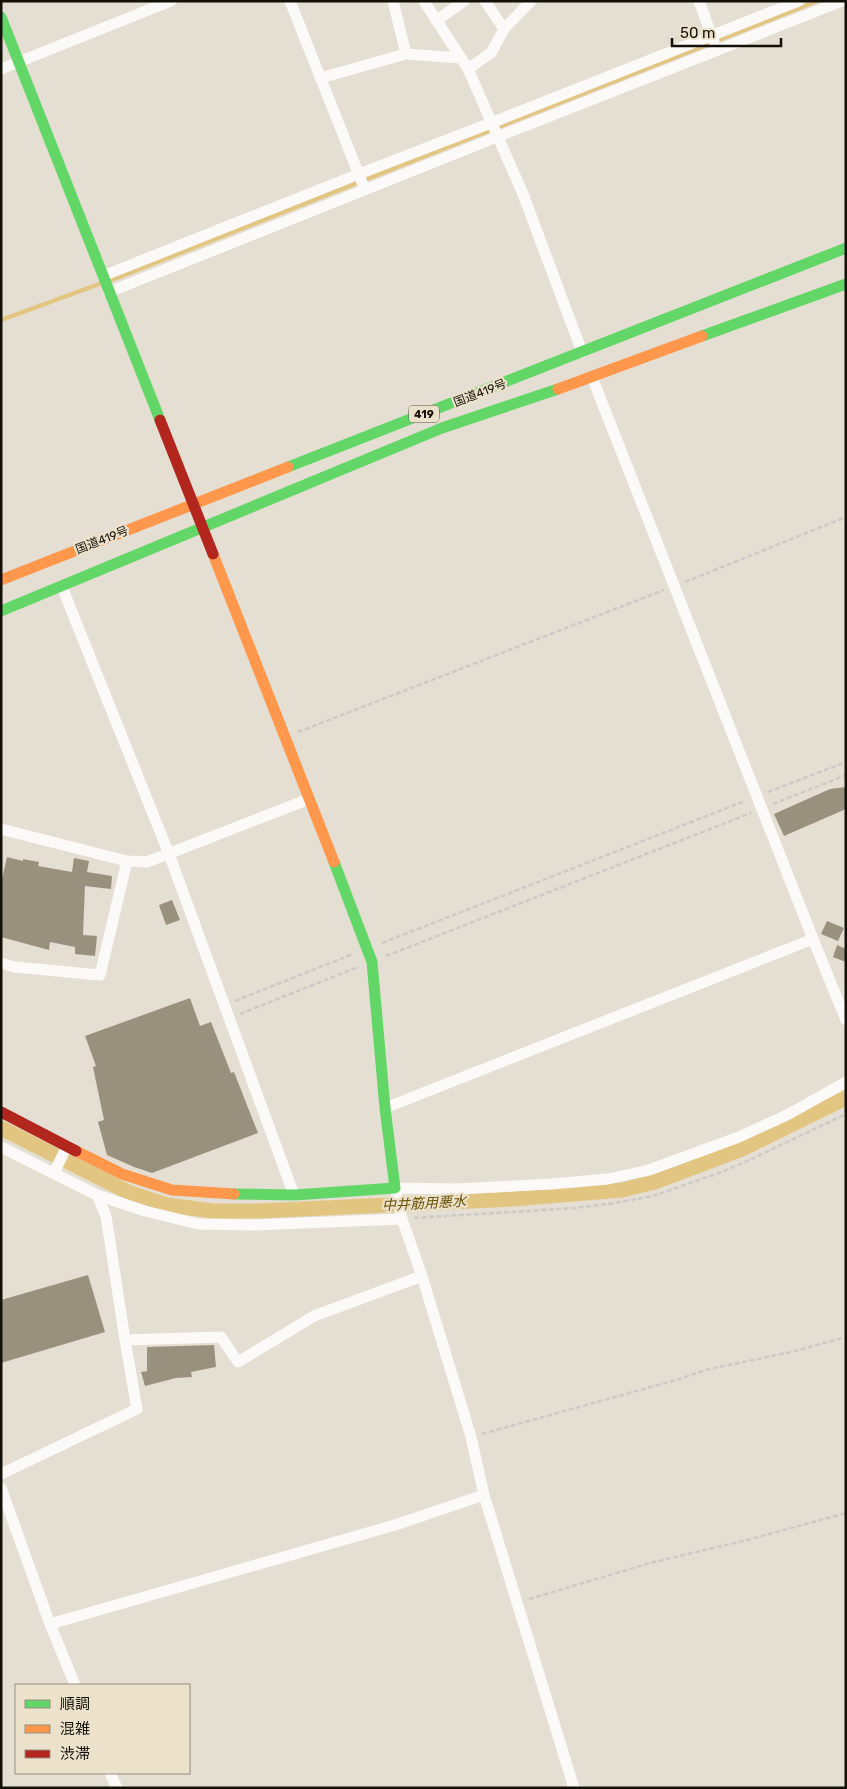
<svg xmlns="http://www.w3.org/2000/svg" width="847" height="1789" font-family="Rubik,'Noto Sans JP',sans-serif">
<rect width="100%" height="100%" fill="#e5dfd3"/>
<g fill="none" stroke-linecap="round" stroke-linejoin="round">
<!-- stream -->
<path stroke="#e2c581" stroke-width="4.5" d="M109,281L817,1
M1,320L102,283"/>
<!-- canal -->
<path stroke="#e2c581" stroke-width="15" d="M1,1128L128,1192L167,1205L213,1211H260L513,1199L622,1190L655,1182L742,1149L846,1098"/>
</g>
<!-- building -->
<path fill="#99917d" d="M846,787V809L784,836L774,814L830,789Z
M7,857L23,861V859L39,862L38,866L72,872L74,858L89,861L87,872L112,876L111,889L85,886L83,935L97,936L95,956L75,954V947L50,942L49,950L1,937V883Z
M172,900L180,920L166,925L159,905Z
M827,921L844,928L838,941L821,934Z
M837,945L846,949V962L833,957Z
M190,998L200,1026L211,1022L231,1073L234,1072L258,1133L152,1173L134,1167L107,1155L98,1122L104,1120L93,1067L96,1066L85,1036Z
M88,1275L105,1332L1,1363V1300Z
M214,1345L216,1367L191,1372L192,1377L176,1378L145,1386L141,1372L147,1371V1347Z"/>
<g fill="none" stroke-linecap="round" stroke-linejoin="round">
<!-- path -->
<path stroke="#cccbc8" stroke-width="2.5" stroke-dasharray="5 2.5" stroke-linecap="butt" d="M685,582L846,517
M298,732L664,590
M768,792L846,762
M773,804L846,775
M382,943L745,801
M386,956L751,813
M235,1001L353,954
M240,1014L358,967
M414,1218L574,1208L608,1204L653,1196L716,1174L743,1163L846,1114
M482,1434L680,1379L705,1370L791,1352L846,1337
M529,1599L650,1563L751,1539L846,1513"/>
<!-- street -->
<path stroke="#fbfaf8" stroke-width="11" d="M290,1L365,190
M424,1L461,58
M485,1L504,29L531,1
M699,1L714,42
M436,21L464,1
M406,54L461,58L468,69L523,194L582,352
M1,69L171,1
M468,69L491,53L504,29
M320,78L406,54L393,1
M103,276L359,174L491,123L799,1
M109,292L497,137L842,1
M592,377L813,939
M62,587L169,854L294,1195
M1,829L127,861L147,862L309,799
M1,963L15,967L100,975L127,861
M385,1108L813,939L846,1020
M1,1147L97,1195L106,1216L125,1340L137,1409L1,1474
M54,1173L67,1146
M97,1195L145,1211L198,1224L253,1225L402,1219
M125,1340L221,1337L238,1362L314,1316L422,1276
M1,1488L50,1624L75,1685
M50,1624L395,1525L484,1495
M110,1773L117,1788
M574,1788L484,1495L471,1437L422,1276L402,1219L395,1188L458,1189L552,1184L608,1179L649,1170L739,1137L789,1114L846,1082"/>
<!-- fast -->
<path stroke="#63d668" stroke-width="11" d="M1,17L160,420
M702,336L846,284
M288,467L846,248
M1,611L442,428L558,389
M234,1194L294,1195L395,1188L385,1108L372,962L334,862"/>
<!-- slow -->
<path stroke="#ff974d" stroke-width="11" d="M558,389L702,336
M213,554L334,862
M1,580L288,467
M76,1151L122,1174L172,1190L234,1194"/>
<!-- jam -->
<path stroke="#b3261e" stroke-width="11" d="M160,420L213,554
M1,1112L76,1151"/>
</g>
<g text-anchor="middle" stroke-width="4.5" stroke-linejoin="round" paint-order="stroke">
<!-- shield labels -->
<rect fill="#ece2cc" stroke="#544f43" stroke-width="1" x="409" y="405.5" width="30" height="17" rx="4"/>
<g font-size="11" font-weight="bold" fill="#131008">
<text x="424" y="418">419</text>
</g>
<!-- street labels -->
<g font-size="12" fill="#131008" stroke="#ece2cc">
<text transform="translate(480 393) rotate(-21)" y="4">国道419号</text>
<text transform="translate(102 540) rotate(-21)" y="4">国道419号</text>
</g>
<!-- water labels -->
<g font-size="14" font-style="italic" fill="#6a5004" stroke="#ece2cc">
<text transform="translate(424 1203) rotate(-3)" y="5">中井筋用悪水</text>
</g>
</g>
<!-- border -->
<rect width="847" height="1789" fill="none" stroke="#131008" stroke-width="5"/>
<!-- legend -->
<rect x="15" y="1684" width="175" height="90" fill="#ece2cc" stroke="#958e7e"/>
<rect x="25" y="1700" width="25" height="8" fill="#63d668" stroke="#958e7e"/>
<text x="60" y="1709" font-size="15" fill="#131008">順調</text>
<rect x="25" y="1725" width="25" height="8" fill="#ff974d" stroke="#958e7e"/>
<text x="60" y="1734" font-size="15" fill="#131008">混雑</text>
<rect x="25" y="1750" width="25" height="8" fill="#b3261e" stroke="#958e7e"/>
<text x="60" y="1759" font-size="15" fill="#131008">渋滞</text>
<!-- scale -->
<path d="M672 38v8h109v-8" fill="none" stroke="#131008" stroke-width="2.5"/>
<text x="680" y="38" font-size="15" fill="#131008" stroke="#ece2cc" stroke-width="4" paint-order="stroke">50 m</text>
</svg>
